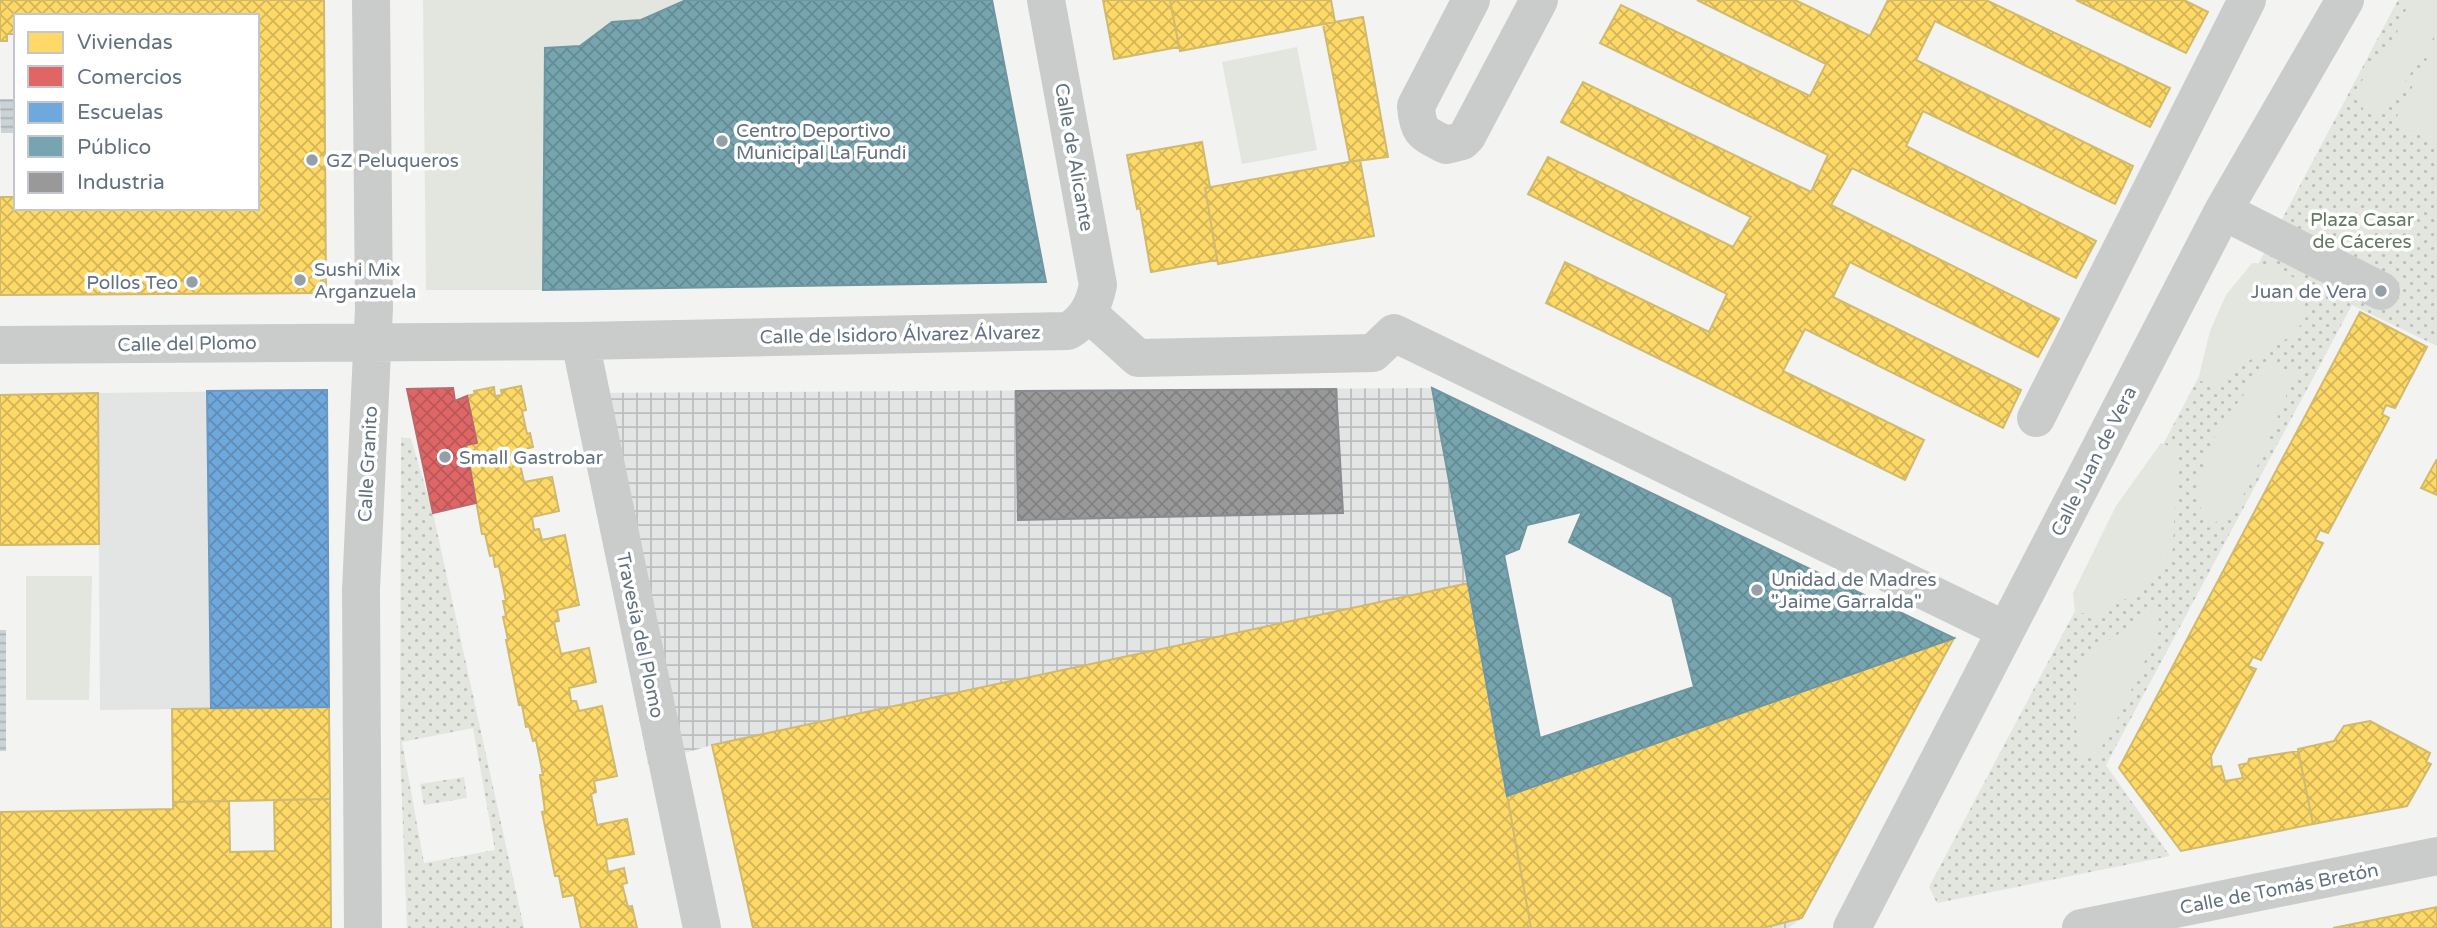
<svg xmlns="http://www.w3.org/2000/svg" width="2437" height="928" font-family="'Varela Round',sans-serif">
<defs>
<pattern id="industrial-grid" width="8" height="8" patternUnits="userSpaceOnUse" patternTransform="scale(1.75)"><rect width="8" height="8" fill="#e3e4e4"/><path d="M0 4h8M4 0v8" fill="none" stroke="#bcbdbe"/></pattern>
<pattern id="park-dots" width="8" height="8" patternUnits="userSpaceOnUse" patternTransform="scale(1.75)"><rect width="8" height="8" fill="#e2e6df"/><path d="M2 2h.1M6 6h.1" fill="none" stroke="#bbbfba" stroke-width="1.8" stroke-linecap="round"/></pattern>
<pattern id="water-rules" width="6" height="5" patternUnits="userSpaceOnUse" patternTransform="scale(1.75)"><rect width="6" height="5" fill="#cbd3d6"/><path d="M0 2.5h6" fill="none" stroke="#a8b0b3"/></pattern>
<pattern id="homes-cross-hatch" width="8" height="8" patternUnits="userSpaceOnUse" patternTransform="scale(1.75)"><rect width="8" height="8" fill="#ffd966"/><path d="M0 0l8 8M0 8l8-8" fill="none" stroke="#d2b459"/></pattern>
<pattern id="shops-cross-hatch" width="8" height="8" patternUnits="userSpaceOnUse" patternTransform="scale(1.75)"><rect width="8" height="8" fill="#e06666"/><path d="M0 0l8 8M0 8l8-8" fill="none" stroke="#b95859"/></pattern>
<pattern id="schools-cross-hatch" width="8" height="8" patternUnits="userSpaceOnUse" patternTransform="scale(1.75)"><rect width="8" height="8" fill="#6fa8dc"/><path d="M0 0l8 8M0 8l8-8" fill="none" stroke="#5f8db8"/></pattern>
<pattern id="public-cross-hatch" width="8" height="8" patternUnits="userSpaceOnUse" patternTransform="scale(1.75)"><rect width="8" height="8" fill="#76a5af"/><path d="M0 0l8 8M0 8l8-8" fill="none" stroke="#648b94"/></pattern>
<pattern id="industry-cross-hatch" width="8" height="8" patternUnits="userSpaceOnUse" patternTransform="scale(1.75)"><rect width="8" height="8" fill="#999"/><path d="M0 0l8 8M0 8l8-8" fill="none" stroke="#808182"/></pattern>
</defs>
<rect width="100%" height="100%" fill="#f3f3f1"/>
<!-- built -->
<path fill="#e3e4e4" d="M327,390L329,707L100,710L98,393Z"/>
<!-- industrial -->
<path fill="url(#industrial-grid)" d="M1432,388L1508,796L1954,638L1802,918L1788,928H753L712,745L648,764L575,393Z"/>
<!-- park -->
<path fill="url(#park-dots)" fill-rule="evenodd" d="M2398,0H2437V346L2352,305L2106,765L2170,856L1937,903L1929,887Z
M401,437L411,439L433,513L524,928H407L400,753ZM473,728L495,850L424,863L402,742Z
M464,777L467,798L424,805L420,784Z"/>
<!-- garden -->
<path fill="#e2e6df" d="M423,0H992L1046,282L543,290H426Z
M2410,0H2437V32L2387,110L2364,112L2357,87L2394,40Z
M2437,40V144L2394,122Z
M1297,47L1317,150L1242,164L1222,62Z
M2252,263L2265,264L2301,281L2307,316L2293,335L2250,360L2213,386L2198,380L2210,331L2226,295Z
M2267,364L2295,373L2263,454L2238,506L2208,528L2195,493L2217,430Z
M2161,443L2177,449L2173,549L2150,585L2099,614L2075,613L2073,593L2116,506Z
M26,576H92L89,700H26Z
M2157,608L2160,629L2121,712L2096,757L2079,759L2075,711L2078,661Z"/>
<!-- water -->
<path fill="url(#water-rules)" d="M0,99H16V133H1Z
M0,630H6V751H0Z"/>
<!-- homes -->
<path fill="url(#homes-cross-hatch)" stroke="#d0ba6e" stroke-width="2" d="M0,0H324L326,293L0,295V197H16V208H257V16H16V34H7V41H0Z
M1103,0H1170L1179,47L1114,59Z
M1170,0H1331L1335,22L1180,51Z
M1697,0H1795L1870,36L1888,0H1986L2170,88L2150,127L1935,21L1916,60L2133,166L2115,204L1923,111L1906,146L2096,241L2076,278L1852,168L1831,205L2059,319L2038,357L1850,262L1833,297L2021,390L2003,428L1805,329L1783,371L1924,440L1905,480L1546,303L1565,262L1709,332L1727,294L1528,194L1548,157L1733,247L1751,217L1561,122L1583,82L1811,192L1828,155L1600,43L1621,5L1810,96L1826,64Z
M2076,0H2184L2208,12L2186,53Z
M1363,17L1388,157L1350,162L1323,24Z
M1202,142L1210,187L1205,188L1217,260L1151,272L1140,208L1137,209L1127,155Z
M1360,160L1374,236L1218,264L1205,188Z
M2360,312L2427,347L2395,408L2386,405L2382,414L2389,418L2328,533L2320,530L2315,540L2323,543L2261,660L2253,657L2248,666L2256,669L2211,756L2212,767L2221,766L2225,781L2243,778L2239,765L2248,763L2249,759L2298,751L2313,824L2181,851L2119,768Z
M521,386L526,410L522,411L527,434L530,433L533,447L517,451L524,482L552,477L559,511L532,517L534,530L539,529L542,540L565,535L579,605L557,610L559,621L554,622L561,654L589,648L596,682L569,688L571,701H576L579,711L602,706L617,776L594,781L596,792L591,794L597,825L627,819L634,854L606,859L608,872L624,868L627,883L622,884L628,907L632,906L637,928H581L574,895L563,897L559,876H555L542,812L545,811L540,775H543L536,740L533,741L529,726L526,727L522,705H519L506,640H508L503,617L506,616L503,601H506L499,566L495,567L493,555L490,556L485,534H482L466,445L477,443L467,396L475,394L474,391L494,387L495,396L502,395L501,390Z
M98,393L99,544L0,545V395Z
M2437,459V495L2421,488Z
M1469,583L1531,928H753L712,745Z
M1954,638L1802,918L1763,928H1531L1507,796Z
M329,707L330,799L173,802L172,709Z
M2370,721L2430,753L2426,762L2431,764L2407,806L2313,824L2298,749L2334,741L2344,726Z
M330,799L331,928H0V812L173,809V802L229,801L230,852L275,851L274,800Z
M2437,907V928H2333Z"/>
<!-- shops -->
<path fill="url(#shops-cross-hatch)" stroke="#ba6a6e" stroke-width="2" d="M453,388L455,401L467,396L477,443L466,445L476,503L433,513L407,389Z"/>
<!-- schools -->
<path fill="url(#schools-cross-hatch)" stroke="#6b98c1" stroke-width="2" d="M327,390L329,707L211,708L207,391Z"/>
<!-- public -->
<path fill="url(#public-cross-hatch)" stroke="#7096a1" stroke-width="2" fill-rule="evenodd" d="M686,0H992L1046,282L543,290L545,48L580,46L612,22L641,20Z
M1432,388L1954,638L1507,796ZM1582,512L1569,542L1672,597L1694,687L1540,738L1504,555L1519,549L1527,525Z"/>
<!-- industry -->
<path fill="url(#industry-cross-hatch)" stroke="#898d92" stroke-width="2" d="M1336,389L1343,513L1018,520L1016,391Z"/>
<g fill="none" stroke-linecap="round" stroke-linejoin="round">
<!-- minor -->
<path stroke="#cacccc" stroke-width="38" d="M1471,0L1416,106C1418,133 1423,133 1446,145L1462,141L1467,136L1539,0
M2223,211L2381,291
M1088,313L1138,358L1373,353L1394,333L2005,630
M580,341L702,928
M0,345L580,341L1068,331C1086,321 1094,305 1098,285L1046,0
M2036,418L2247,0
M363,928L361,590L374,308L371,0
M1852,928L2223,211L2345,0
M2081,928L2437,856"/>
</g>
<!-- markers -->
<g fill="#959fa8" stroke="#fff" stroke-width="2.5">
<circle cx="722" cy="141" r="7"/>
<circle cx="312" cy="160" r="7"/>
<circle cx="300" cy="280" r="7"/>
<circle cx="192" cy="282" r="7"/>
<circle cx="2381" cy="291" r="7"/>
<circle cx="445" cy="457" r="7"/>
<circle cx="1757" cy="590" r="7"/>
</g>
<g text-anchor="middle" stroke-width="7" stroke-linejoin="round" paint-order="stroke">
<!-- poi labels -->
<g font-size="19" fill="#637281" stroke="#fff" text-anchor="start">
<text x="736" y="137">Centro Deportivo<tspan x="736" dy="22">Municipal La Fundi</tspan></text>
<text x="326" y="167">GZ Peluqueros</text>
<text x="314" y="276">Sushi Mix<tspan x="314" dy="22">Arganzuela</tspan></text>
<text x="178" y="289" text-anchor="end">Pollos Teo</text>
<text x="2367" y="298" text-anchor="end">Juan de Vera</text>
<text x="459" y="464">Small Gastrobar</text>
<text x="1771" y="586">Unidad de Madres<tspan x="1771" dy="22">"Jaime Garralda"</tspan></text>
</g>
<!-- street labels -->
<g font-size="19" fill="#637281" stroke="#fff">
<text transform="translate(1075 157) rotate(80)" y="7">Calle de Alicante</text>
<text transform="translate(900 334) rotate(-1)" y="7">Calle de Isidoro Álvarez Álvarez</text>
<text transform="translate(187 343) rotate(-1)" y="7">Calle del Plomo</text>
<text transform="translate(2093 461) rotate(-63)" y="7">Calle Juan de Vera</text>
<text transform="translate(367 464) rotate(-87)" y="7">Calle Granito</text>
<text transform="translate(641 635) rotate(78)" y="7">Travesía del Plomo</text>
<text transform="translate(2279 888) rotate(-11)" y="7">Calle de Tomás Bretón</text>
</g>
<!-- park labels -->
<g font-size="19" fill="#657862" stroke="#fff">
<text x="2362" y="226">Plaza Casar<tspan x="2362" dy="22">de Cáceres</tspan></text>
</g>
</g>
<!-- legend -->
<rect x="14" y="14" width="245" height="196" fill="#ffffff" stroke="#c1c7cd" stroke-width="2"/>
<rect x="28" y="32" width="35" height="21" fill="#ffd966" stroke="#c1c7cd" stroke-width="2"/>
<text x="77" y="49" font-size="21" fill="#637281">Viviendas</text>
<rect x="28" y="66" width="35" height="21" fill="#e06666" stroke="#c1c7cd" stroke-width="2"/>
<text x="77" y="84" font-size="21" fill="#637281">Comercios</text>
<rect x="28" y="102" width="35" height="21" fill="#6fa8dc" stroke="#c1c7cd" stroke-width="2"/>
<text x="77" y="119" font-size="21" fill="#637281">Escuelas</text>
<rect x="28" y="136" width="35" height="21" fill="#76a5af" stroke="#c1c7cd" stroke-width="2"/>
<text x="77" y="154" font-size="21" fill="#637281">Público</text>
<rect x="28" y="172" width="35" height="21" fill="#999999" stroke="#c1c7cd" stroke-width="2"/>
<text x="77" y="189" font-size="21" fill="#637281">Industria</text>
</svg>
